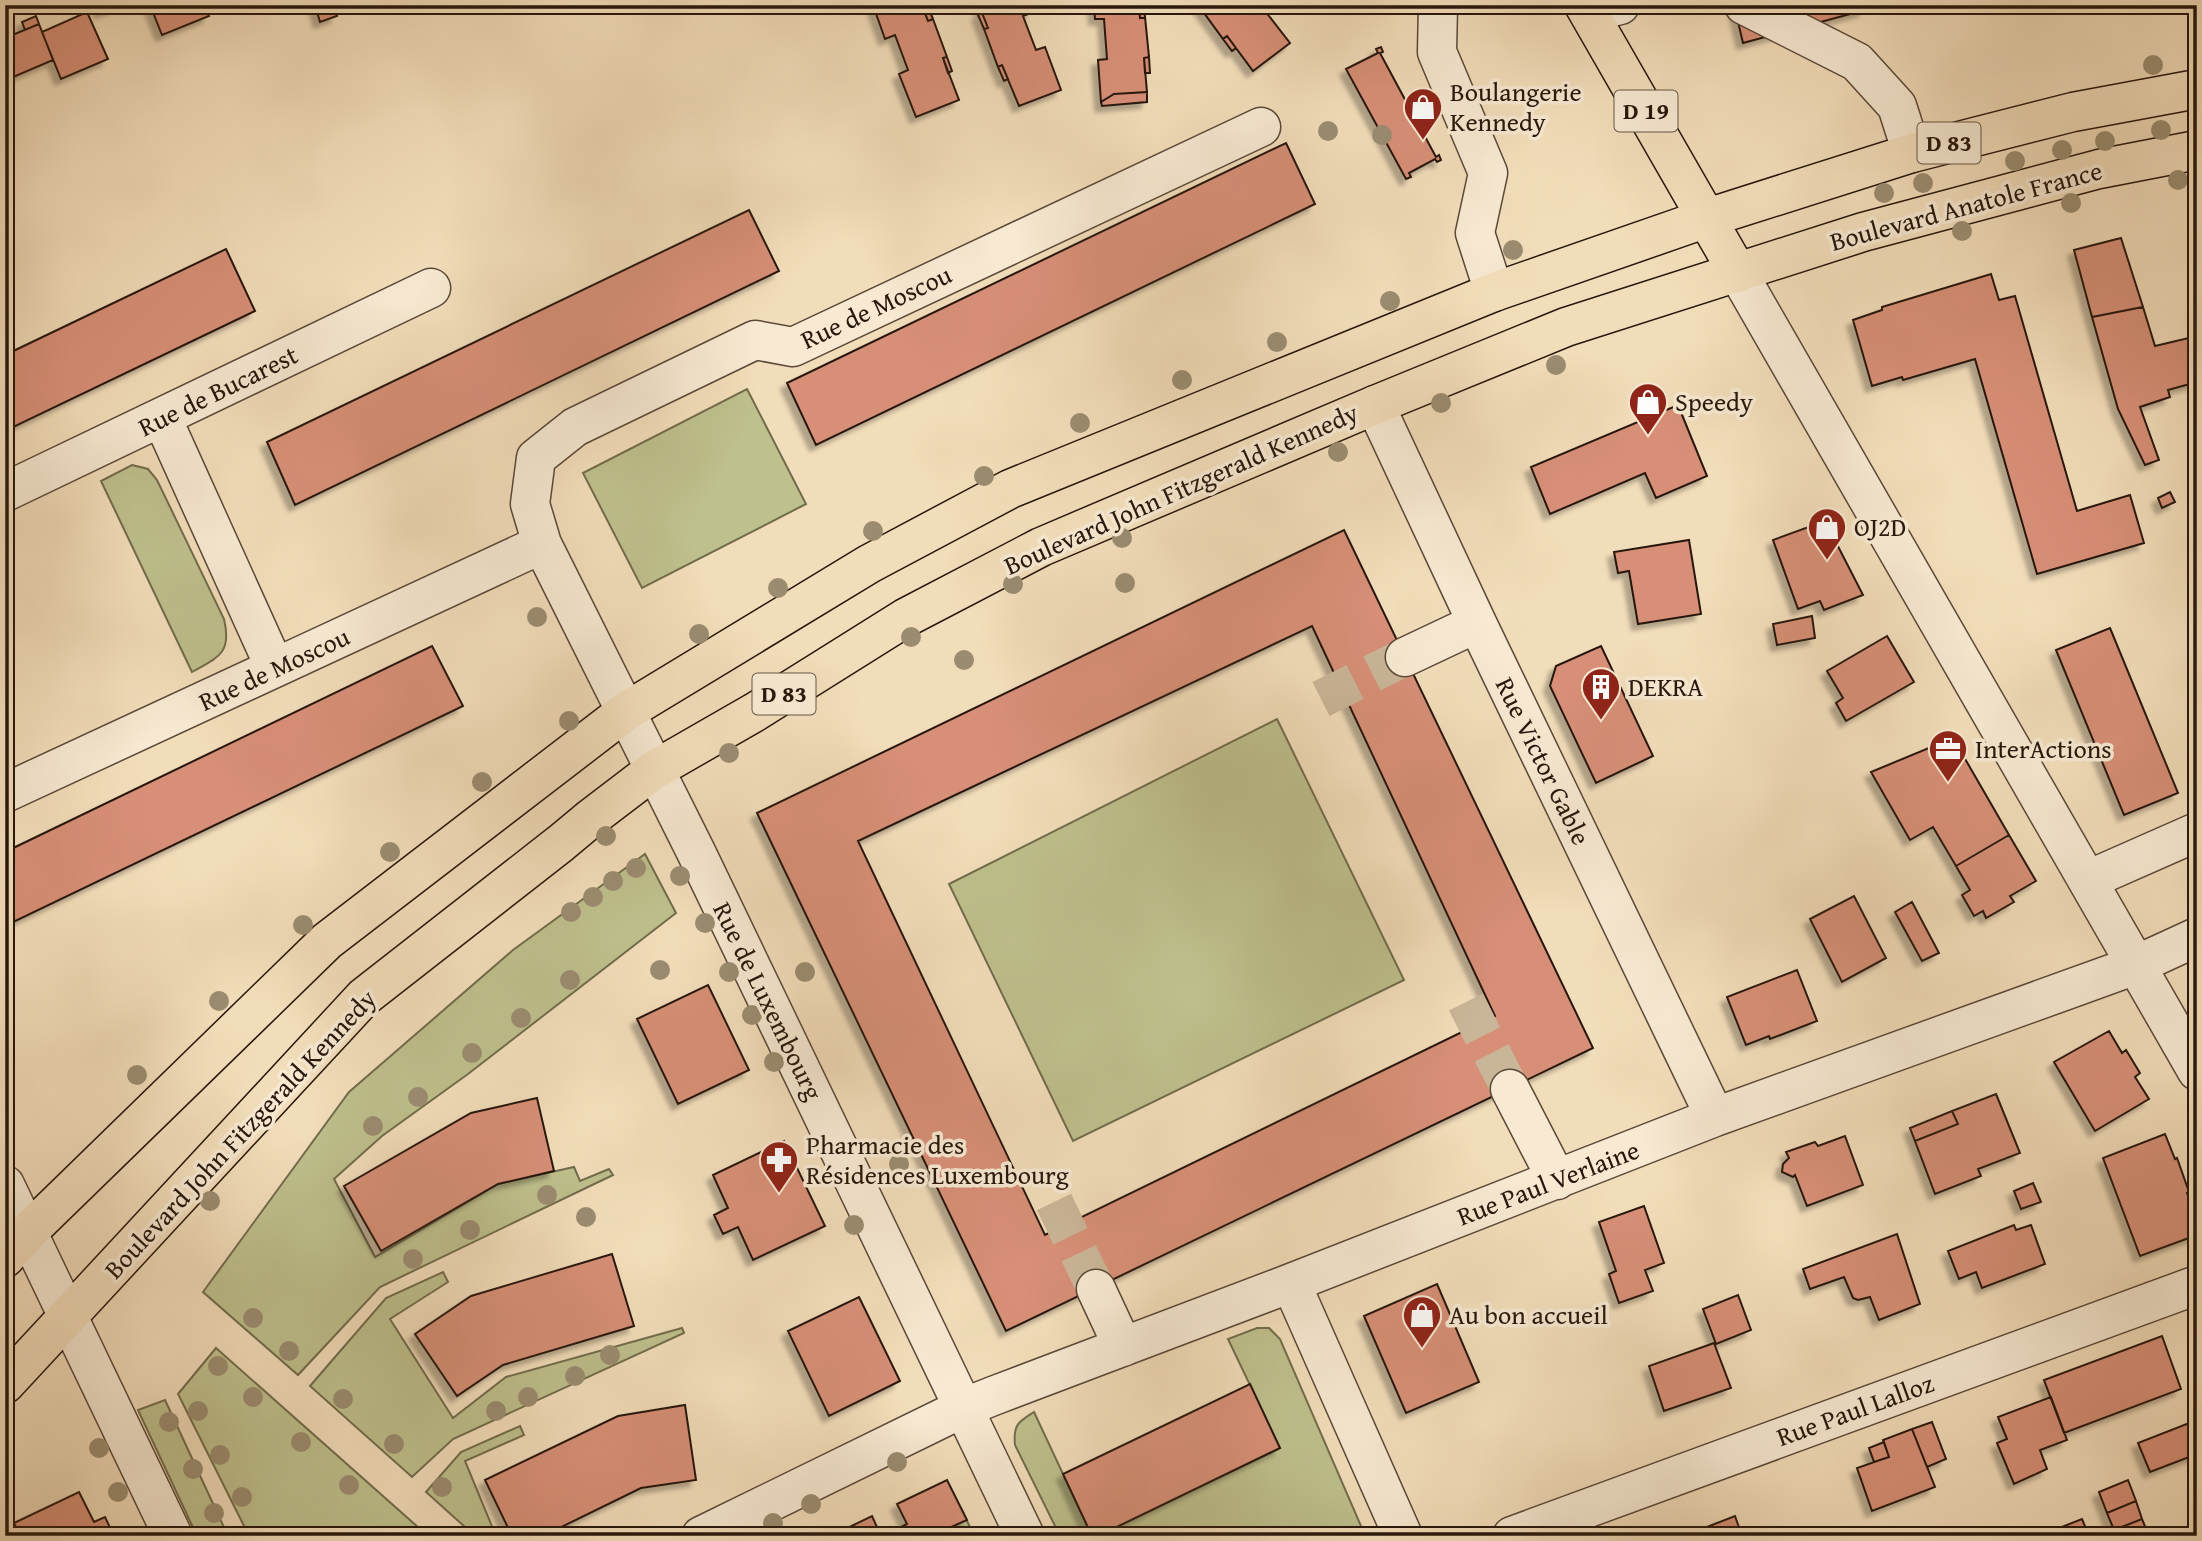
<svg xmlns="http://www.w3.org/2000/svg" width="2202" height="1541" font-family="'Gentium Book Plus',serif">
<defs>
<filter id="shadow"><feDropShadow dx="-6" dy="6" stdDeviation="2" flood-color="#0004"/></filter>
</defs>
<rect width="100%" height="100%" fill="#f2ddba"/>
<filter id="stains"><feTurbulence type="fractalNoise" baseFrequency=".00286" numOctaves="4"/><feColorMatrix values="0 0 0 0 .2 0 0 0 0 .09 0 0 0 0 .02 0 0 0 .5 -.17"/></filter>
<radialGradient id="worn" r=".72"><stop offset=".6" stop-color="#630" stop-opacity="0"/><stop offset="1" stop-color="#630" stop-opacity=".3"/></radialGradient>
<!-- green -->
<path fill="#bec08d" stroke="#726c4c" stroke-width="2" d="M747,389L806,504L642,588L583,473Z
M132,465L148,469L157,480L224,619C232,653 219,657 192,672L101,481Z
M1277,719L1404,980L1073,1141L949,884Z
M645,854L676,913L468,1074L382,1136L334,1179L375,1257L498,1184L574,1167L580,1181L609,1169L613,1175L380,1287L298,1375L203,1292L349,1092L513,950Z
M443,1272L448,1282L390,1319L453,1418L506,1377L682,1328L684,1333L453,1439L412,1477L310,1386L386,1298Z
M1257,1328H1269L1280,1339L1364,1533L1358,1536H1098L1280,1448L1228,1339Z
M216,1348L428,1536H249L178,1394Z
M165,1400L228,1536H197L138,1410Z
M1034,1412L1092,1536H1060L1015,1445C1013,1425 1018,1422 1034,1412Z
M520,1426L524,1435L465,1461L496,1536H475L426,1492L461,1452Z
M962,1510L974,1536H907Z"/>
<!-- building -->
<path fill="#d78f77" stroke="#27170c" stroke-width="2" fill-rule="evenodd" filter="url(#shadow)" d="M98,5H118V6L101,12Z
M150,5H204L209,16L162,35Z
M315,5H333L337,16L320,22Z
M873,5H922L928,21L933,19L947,57L943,58L959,100L916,117L899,74L908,70L895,35L885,39Z
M927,5L933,19L928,21L922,6Z
M979,5H1028L1031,13L1023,16L1036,50L1045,47L1061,90L1019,106L1002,65L998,67L984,29L988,28Z
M1094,5H1139L1140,18L1145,17L1149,57L1144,58L1147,92L1114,94L1101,102L1098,60L1107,59L1104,19H1095Z
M1139,5H1144L1145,17L1140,18Z
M1200,5H1250L1255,12L1262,7L1290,43L1253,71L1227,36L1223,39L1199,6Z
M1734,5H1864L1865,10L1743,43Z
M87,12L108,59L61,79L42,32Z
M982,13L988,28L984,29L978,15Z
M36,16L39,24L25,30L22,22Z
M39,24L53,60L11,78L5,64V38Z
M1227,36L1236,48L1232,51L1223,39Z
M1381,47L1383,52L1380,53L1436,157L1439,155L1441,160L1437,162L1435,159L1409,173L1411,177L1406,179L1346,69L1378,53L1376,49Z
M947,57L952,71L948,73L943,58Z
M1149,57L1150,73H1145L1144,58Z
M5,64L13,82L5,86Z
M1002,65L1008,79L1004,81L998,67Z
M1147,92V102L1102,106L1101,102L1114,94Z
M1286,143L1315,204L816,445L787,383Z
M749,210L779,271L295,505L267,442Z
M2121,238L2143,307L2092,317L2074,250Z
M226,249L255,311L5,431V355Z
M1991,274L1999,300L2015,296L2077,511L2130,495L2144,543L2037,574L1975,359L1903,380L1902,377L1872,386L1853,320L1882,310V307Z
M2143,307L2155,346L2197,336V382L2168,390L2170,397L2140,407L2159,460L2145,465L2118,409L2092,317Z
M1678,405L1707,476L1656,498L1645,473L1550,514L1531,467Z
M2170,492L2175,502L2162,508L2158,498Z
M1825,521L1863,595L1824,610L1820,601L1798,609L1773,540Z
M1344,530L1593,1048L1006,1331L757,813ZM1312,626L1495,1016L1045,1235L858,841Z
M1689,540L1701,614L1638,624L1629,571L1618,573L1614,552Z
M1812,616L1815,638L1777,645L1773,624Z
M2110,628L2178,793L2124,815L2056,650Z
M1887,636L1914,682L1846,721L1836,703L1843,698L1827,671Z
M432,646L463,706L5,926V852Z
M1601,646L1653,756L1596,783L1550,686L1556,666Z
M1953,738L2009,835L1956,866L1933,827L1910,840L1871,772Z
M2009,835L2036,881L2010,896L2014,902L1986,918L1983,911L1974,916L1962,895L1970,890L1956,866Z
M1854,896L1886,958L1842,982L1810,919Z
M1912,902L1939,953L1922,961L1895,912Z
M1797,970L1817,1021L1770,1039L1769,1036L1746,1045L1727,997Z
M708,985L749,1070L678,1104L637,1019Z
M2109,1031L2122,1053L2126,1050L2140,1073L2135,1077L2149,1099L2095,1131L2054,1062Z
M1996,1094L2020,1153L1978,1169L1981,1176L1935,1194L1915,1141L1958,1124L1952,1111Z
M537,1098L554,1171L498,1184L381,1251L344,1186L471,1113Z
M1952,1111L1958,1124L1915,1141L1910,1128Z
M2165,1134L2175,1159L2177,1158L2189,1192L2187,1193L2197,1219V1235L2140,1256L2103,1158Z
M1845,1136L1863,1185L1807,1206L1795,1175L1793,1177L1782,1172L1783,1164L1789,1158L1786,1152L1815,1142L1818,1146Z
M784,1141L825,1226L753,1260L738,1227L723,1234L714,1215L728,1208L713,1175Z
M2033,1183L2041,1202L2021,1209L2014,1191Z
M1644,1206L1664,1263L1645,1270L1653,1291L1619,1303L1609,1274L1616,1271L1599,1222Z
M2014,1225L2016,1230L2031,1225L2045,1264L1982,1288L1976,1272L1959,1279L1948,1251Z
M1897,1234L1920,1304L1879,1320L1870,1297L1858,1300L1853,1298L1844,1277L1810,1289L1803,1269Z
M612,1254L634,1326L503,1365L457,1396L415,1334L471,1296Z
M1437,1284L1479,1382L1406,1413L1364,1316Z
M1738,1295L1751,1330L1716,1344L1703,1309Z
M859,1297L900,1381L829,1416L788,1331Z
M2162,1336L2181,1389L2064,1433L2044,1380Z
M1714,1343L1731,1388L1664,1411L1649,1366Z
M1250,1384L1280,1448L1098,1536H1092L1063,1474Z
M2051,1397L2067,1440L2040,1450L2047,1469L2014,1484L1997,1443L2007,1439L1998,1417Z
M685,1405L696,1480L641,1488L543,1536H512L485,1480L618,1416Z
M2197,1420V1454L2150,1472L2138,1443Z
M1932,1422L1946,1459L1927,1467L1912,1429Z
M1912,1429L1935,1487L1872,1511L1857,1468L1889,1457L1883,1440Z
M1884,1442L1889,1457L1874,1462L1869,1448Z
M947,1480L967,1520L949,1528L953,1536H883L907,1524L897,1504Z
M2128,1480L2136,1501L2107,1513L2099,1492Z
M79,1492L94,1522L105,1517L114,1536H20L14,1523Z
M2136,1501L2142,1519L2114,1530L2107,1513Z
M872,1516L881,1536H831Z
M1735,1516L1742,1536H1687L1707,1527Z
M2082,1519L2089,1536H2039Z
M2142,1519L2149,1536H2116L2114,1530Z"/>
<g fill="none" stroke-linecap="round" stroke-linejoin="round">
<!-- minor-tunnel -->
<path stroke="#c9b597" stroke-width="38" stroke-dasharray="38 19" stroke-linecap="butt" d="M1321,699L1405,657
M1466,1002L1510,1089
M1054,1202L1096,1289"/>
<!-- minor casing -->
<g stroke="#5a4838" stroke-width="41">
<path id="minor" d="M1438,5L1437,52L1488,173L1475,233L1494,292
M1744,5L1857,62L1897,106L1912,153
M1589,13L1620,5
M1738,273L2197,1071
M1375,405L1477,623L1715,1117
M162,418L275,668
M5,492L431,288
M542,544L696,852L1025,1536
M1405,657L1477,623
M5,793L542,544L530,504L536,458L575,427L755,340L793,347L1261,127
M2088,880L2197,832
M1510,1089L1557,1180
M5,1185L173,1536
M1291,1283L1403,1536
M1096,1289L1123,1347
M701,1536L963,1408L993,1396L1291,1283L1715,1117L2136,965L2197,937
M1512,1536L2197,1285"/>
</g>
<!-- major casing -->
<g stroke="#27170c" stroke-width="41">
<path id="major" d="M1584,5L1738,273
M5,1258L28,1232L327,941L625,712L869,564L1010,489L1494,292L1707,218L1912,153L2073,112L2197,89
M5,1384L364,997L561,843L591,818L654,770L755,712L905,618L1041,547L1375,405L1566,327L1863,232L2099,169L2197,150"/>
</g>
<!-- minor -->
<use href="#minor" stroke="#f7e9d2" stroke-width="38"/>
<!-- major -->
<use href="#major" stroke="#f2ddba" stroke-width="38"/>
</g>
<!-- trees -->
<g fill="#9b8c70">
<circle cx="2153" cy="65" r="10"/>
<circle cx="2161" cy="130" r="10"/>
<circle cx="1328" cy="131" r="10"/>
<circle cx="1382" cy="135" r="10"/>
<circle cx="2105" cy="141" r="10"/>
<circle cx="2062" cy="150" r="10"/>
<circle cx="2015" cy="161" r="10"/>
<circle cx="2178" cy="180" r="10"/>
<circle cx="1923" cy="183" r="10"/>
<circle cx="1884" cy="193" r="10"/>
<circle cx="2071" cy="203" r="10"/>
<circle cx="1962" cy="231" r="10"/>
<circle cx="1513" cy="250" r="10"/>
<circle cx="1390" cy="301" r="10"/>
<circle cx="1277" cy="342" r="10"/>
<circle cx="1556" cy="365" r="10"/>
<circle cx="1182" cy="380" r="10"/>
<circle cx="1441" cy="403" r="10"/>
<circle cx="1080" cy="423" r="10"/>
<circle cx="1338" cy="452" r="10"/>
<circle cx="984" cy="476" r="10"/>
<circle cx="873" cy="531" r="10"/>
<circle cx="1122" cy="538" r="10"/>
<circle cx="1125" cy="583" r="10"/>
<circle cx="1013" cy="584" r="10"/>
<circle cx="778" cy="588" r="10"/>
<circle cx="537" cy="617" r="10"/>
<circle cx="699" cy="634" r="10"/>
<circle cx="911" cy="637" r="10"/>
<circle cx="964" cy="660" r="10"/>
<circle cx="569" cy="721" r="10"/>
<circle cx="729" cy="753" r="10"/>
<circle cx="482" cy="782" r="10"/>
<circle cx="606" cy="836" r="10"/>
<circle cx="390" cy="852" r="10"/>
<circle cx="636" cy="868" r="10"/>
<circle cx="680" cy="876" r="10"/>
<circle cx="613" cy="881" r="10"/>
<circle cx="593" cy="897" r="10"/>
<circle cx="571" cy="912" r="10"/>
<circle cx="705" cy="923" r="10"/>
<circle cx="303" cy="925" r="10"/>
<circle cx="660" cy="970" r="10"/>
<circle cx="729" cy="972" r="10"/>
<circle cx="805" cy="972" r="10"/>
<circle cx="570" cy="980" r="10"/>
<circle cx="219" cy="1001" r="10"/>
<circle cx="752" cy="1015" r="10"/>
<circle cx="521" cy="1018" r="10"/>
<circle cx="472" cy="1053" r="10"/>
<circle cx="774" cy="1062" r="10"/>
<circle cx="137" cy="1075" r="10"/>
<circle cx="418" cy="1097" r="10"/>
<circle cx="373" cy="1126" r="10"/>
<circle cx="899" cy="1164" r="10"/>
<circle cx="547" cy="1195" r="10"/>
<circle cx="210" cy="1201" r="10"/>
<circle cx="586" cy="1217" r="10"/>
<circle cx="854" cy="1225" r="10"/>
<circle cx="470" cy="1230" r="10"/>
<circle cx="413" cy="1259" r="10"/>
<circle cx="253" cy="1318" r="10"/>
<circle cx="289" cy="1351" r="10"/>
<circle cx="610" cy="1355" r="10"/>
<circle cx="218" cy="1366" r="10"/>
<circle cx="575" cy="1376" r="10"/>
<circle cx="253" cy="1397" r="10"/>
<circle cx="528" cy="1397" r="10"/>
<circle cx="343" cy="1399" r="10"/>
<circle cx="198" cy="1411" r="10"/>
<circle cx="496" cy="1411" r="10"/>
<circle cx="169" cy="1422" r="10"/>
<circle cx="301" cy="1442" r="10"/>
<circle cx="394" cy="1444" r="10"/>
<circle cx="99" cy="1448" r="10"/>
<circle cx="220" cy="1455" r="10"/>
<circle cx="897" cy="1462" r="10"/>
<circle cx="193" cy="1469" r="10"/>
<circle cx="349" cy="1485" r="10"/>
<circle cx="442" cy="1487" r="10"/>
<circle cx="118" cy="1492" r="10"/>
<circle cx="242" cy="1497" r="10"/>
<circle cx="811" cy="1504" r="10"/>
<circle cx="214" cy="1513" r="10"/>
<circle cx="773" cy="1523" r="10"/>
</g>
<!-- icons -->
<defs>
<g id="shop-pin" transform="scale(2.0125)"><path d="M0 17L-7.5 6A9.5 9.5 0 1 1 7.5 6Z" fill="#8f2418" stroke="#f7e9d2"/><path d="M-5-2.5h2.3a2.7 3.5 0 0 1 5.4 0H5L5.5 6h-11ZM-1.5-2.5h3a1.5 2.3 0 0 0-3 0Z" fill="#fff"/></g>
<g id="building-pin" transform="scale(2.0125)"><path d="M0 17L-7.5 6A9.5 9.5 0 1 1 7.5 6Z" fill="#8f2418" stroke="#f7e9d2"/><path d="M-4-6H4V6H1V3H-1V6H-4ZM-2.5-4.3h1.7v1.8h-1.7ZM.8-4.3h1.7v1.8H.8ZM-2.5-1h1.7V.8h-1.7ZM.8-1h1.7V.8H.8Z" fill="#fff"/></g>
<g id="office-pin" transform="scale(2.0125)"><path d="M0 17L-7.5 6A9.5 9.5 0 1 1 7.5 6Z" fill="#8f2418" stroke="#f7e9d2"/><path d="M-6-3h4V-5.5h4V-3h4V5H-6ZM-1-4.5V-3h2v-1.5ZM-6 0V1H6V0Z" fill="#fff"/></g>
<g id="pharmacy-pin" transform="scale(2.0125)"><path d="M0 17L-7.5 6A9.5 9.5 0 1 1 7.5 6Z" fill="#8f2418" stroke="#f7e9d2"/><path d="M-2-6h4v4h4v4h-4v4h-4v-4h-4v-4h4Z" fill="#fff"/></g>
</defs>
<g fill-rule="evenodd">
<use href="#shop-pin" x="1423" y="107"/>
<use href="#shop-pin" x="1648" y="402"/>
<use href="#shop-pin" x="1827" y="527"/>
<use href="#building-pin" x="1601" y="687"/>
<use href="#office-pin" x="1948" y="749"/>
<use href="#pharmacy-pin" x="779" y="1160"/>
<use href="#shop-pin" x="1422" y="1315"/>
</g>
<g text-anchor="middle" stroke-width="7" stroke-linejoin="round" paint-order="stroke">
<!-- shield labels -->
<g fill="#f7e9d2" stroke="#655647" stroke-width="2">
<rect x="1614.5" y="90.5" width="63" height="41" rx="5"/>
<rect x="1917.5" y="122.5" width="63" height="41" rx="5"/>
<rect x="752.5" y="673.5" width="63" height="41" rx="5"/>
</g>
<g font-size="24" font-weight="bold" fill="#27170c">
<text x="1646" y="119">D 19</text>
<text x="1949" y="151">D 83</text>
<text x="784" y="702">D 83</text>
</g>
<!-- poi labels -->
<g font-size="26" fill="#27170c" stroke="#f7e9d2" text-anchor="start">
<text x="1450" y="101">Boulangerie<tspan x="1450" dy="30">Kennedy</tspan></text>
<text x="1675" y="411">Speedy</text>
<text x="1854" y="536">OJ2D</text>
<text x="1628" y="696">DEKRA</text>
<text x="1975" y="758">InterActions</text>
<text x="806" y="1154">Pharmacie des<tspan x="806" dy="30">Résidences Luxembourg</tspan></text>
<text x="1449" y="1324">Au bon accueil</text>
</g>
<!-- street labels -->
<g font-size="26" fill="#27170c" stroke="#f7e9d2">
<text transform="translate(1966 206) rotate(-15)" y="9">Boulevard Anatole France</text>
<text transform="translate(876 307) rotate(-25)" y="9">Rue de Moscou</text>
<text transform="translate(218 391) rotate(-26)" y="9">Rue de Bucarest</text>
<text transform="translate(1181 489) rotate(-24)" y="9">Boulevard John Fitzgerald Kennedy</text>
<text transform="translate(274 669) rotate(-25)" y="9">Rue de Moscou</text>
<text transform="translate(1543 761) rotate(64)" y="9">Rue Victor Gable</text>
<text transform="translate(768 1001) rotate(64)" y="9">Rue de Luxembourg</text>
<text transform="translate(240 1134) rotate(-47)" y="9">Boulevard John Fitzgerald Kennedy</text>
<text transform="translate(1548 1183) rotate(-21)" y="9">Rue Paul Verlaine</text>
<text transform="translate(1855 1410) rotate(-20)" y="9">Rue Paul Lalloz</text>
</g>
</g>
<!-- margin -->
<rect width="2202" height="1541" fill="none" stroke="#f2ddba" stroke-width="28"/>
<rect x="7" y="7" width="2188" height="1527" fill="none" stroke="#27170c" stroke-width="3.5"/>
<rect x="14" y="14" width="2174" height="1513" fill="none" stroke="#27170c" stroke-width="2"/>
<rect width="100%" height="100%" filter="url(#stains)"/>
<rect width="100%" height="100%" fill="url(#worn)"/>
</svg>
